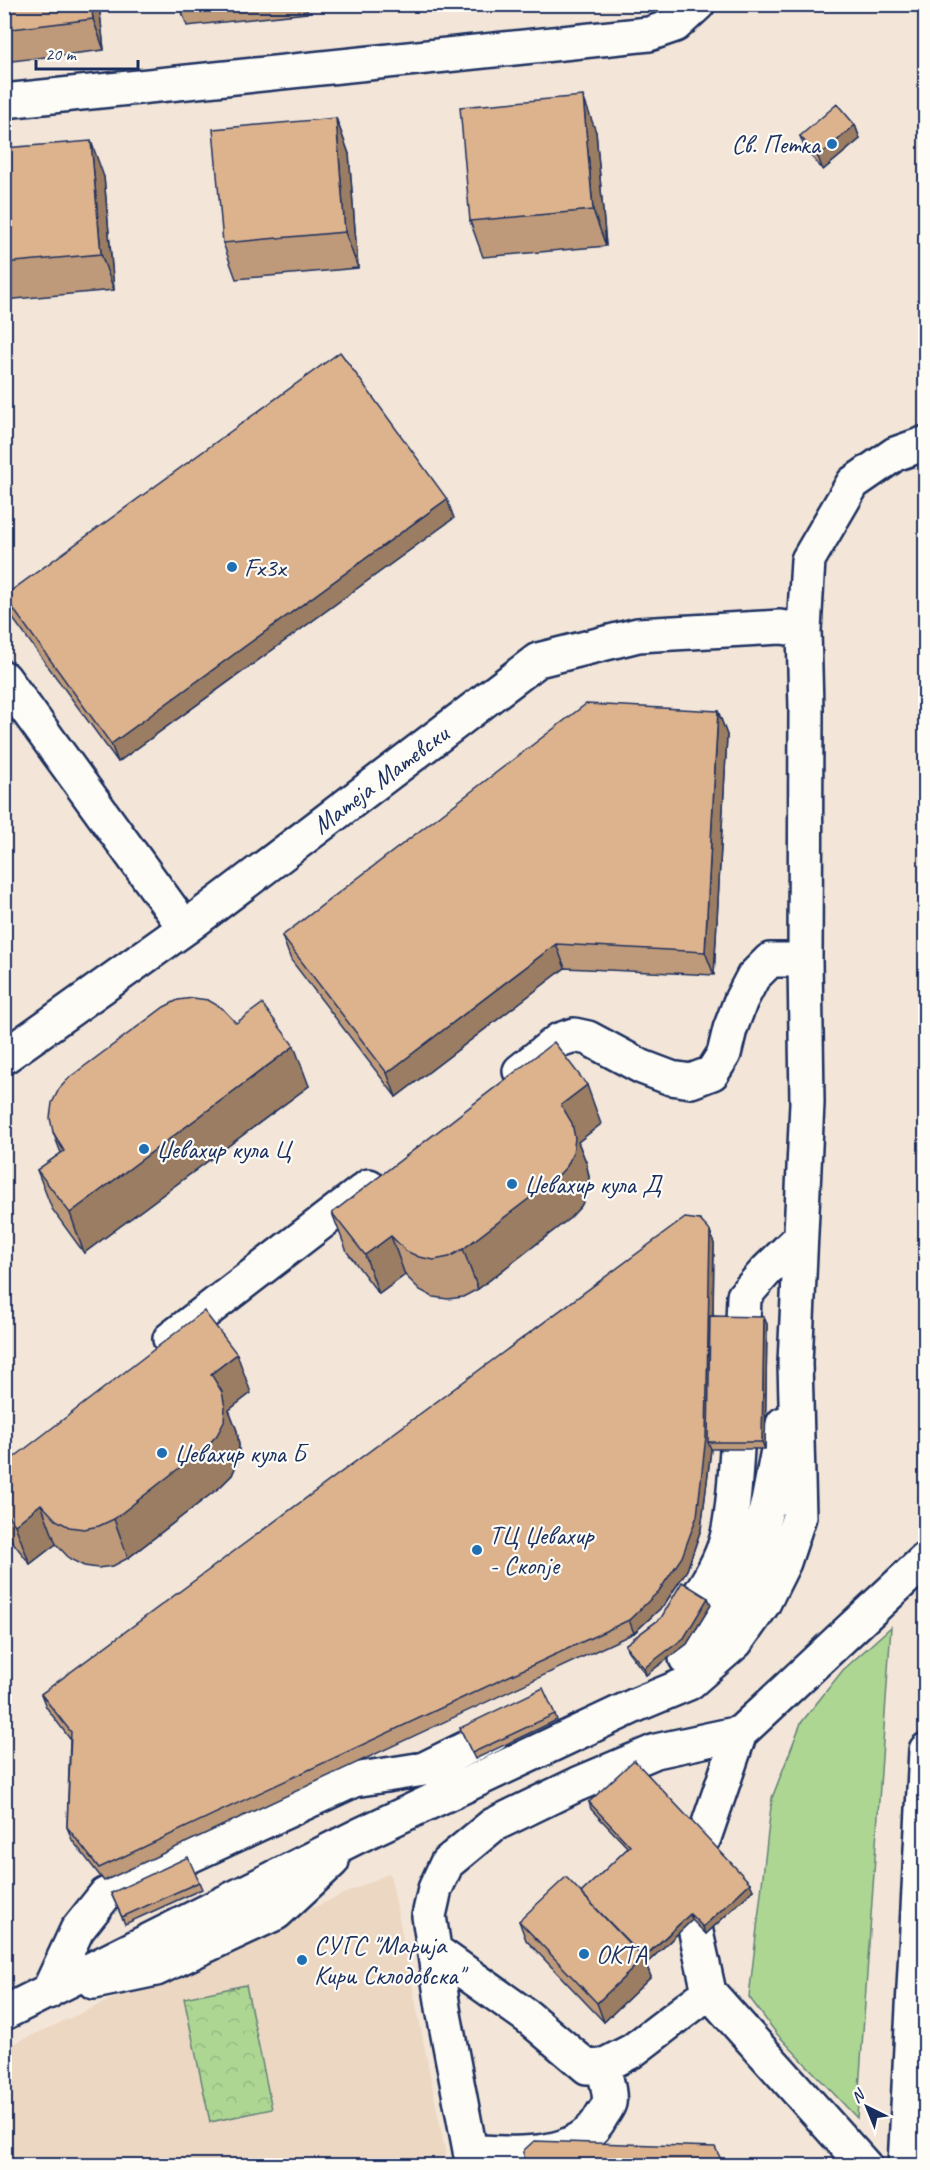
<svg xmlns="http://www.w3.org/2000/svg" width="930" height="2170" font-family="Caveat,sans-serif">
<defs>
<pattern id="park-crowns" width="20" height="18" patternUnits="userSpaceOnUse" patternTransform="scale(1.5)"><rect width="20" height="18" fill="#add693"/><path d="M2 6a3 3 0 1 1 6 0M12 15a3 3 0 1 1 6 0" fill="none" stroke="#94b881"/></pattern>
</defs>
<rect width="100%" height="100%" fill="#f3e6d8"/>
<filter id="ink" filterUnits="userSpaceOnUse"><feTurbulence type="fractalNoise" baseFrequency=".0167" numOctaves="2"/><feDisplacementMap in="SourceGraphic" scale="12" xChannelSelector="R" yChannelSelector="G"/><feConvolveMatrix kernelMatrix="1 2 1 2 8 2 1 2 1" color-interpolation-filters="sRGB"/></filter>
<g filter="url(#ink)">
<!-- built -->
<path fill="#ecd7c2" d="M390,1873L448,2165H5L4,2048Z"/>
<!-- grass -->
<path fill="#add693" stroke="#648278" stroke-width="1.5" d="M891,1627L857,2118L777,2034L749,1997L772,1798L801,1723L843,1670Z"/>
<!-- park -->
<path fill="url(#park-crowns)" stroke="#648278" stroke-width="1.5" d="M246,1985L272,2109L210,2122L184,1998Z"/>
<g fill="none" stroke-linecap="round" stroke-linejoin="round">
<!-- minor casing -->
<g stroke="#1b2f5e" stroke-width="38">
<path id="minor" d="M4,101L649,34L675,25L698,4
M4,678L185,928
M4,1057L185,928L538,660L638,635L780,627L804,630
M520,1071L559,1040L574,1035L588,1038L642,1067L671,1078L691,1081L712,1073L724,1054L730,1029L741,1000L753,977L770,960H805
M743,1324L744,1296L767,1270L800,1238
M170,1339L369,1186
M688,1613C702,1590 720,1565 727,1538C734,1509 735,1478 737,1449
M686,1658L716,1630L749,1574L768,1502L783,1424
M704,1838L740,1733L926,1559
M694,1923L709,1992L865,2166
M434,1950L528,2017L587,2067L603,2066L632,2051L709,1992
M94,1982L156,1969L276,1913L332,1861
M48,1992L77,1930L105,1895L354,1780L424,1769L493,1735
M4,2013L360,1835L636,1705L689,1683L736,1642L763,1604L784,1562L799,1517L795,1363L807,1103L805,960L806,709L804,630L808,560L853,483L895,454L926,443
M470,2151C513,2154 579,2161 602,2115C604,2112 608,2107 609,2103C611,2093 605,2076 603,2066
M473,2166L444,2014L429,1916L435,1889L447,1863L493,1825L578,1784L656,1751L740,1733
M905,2166L926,1750"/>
</g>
<!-- minor -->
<use href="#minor" stroke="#fdfcf7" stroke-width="33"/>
</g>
<!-- wall -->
<path fill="#be9a7a" stroke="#1b2f5e" stroke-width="1.5" d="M4,4H99L104,50L4,62Z
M179,4H306L307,13L187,26Z
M336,118L349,154L358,268L236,279L223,243Z
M855,125L860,139L823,170L805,149L800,136Z
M596,132L606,246L483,257L470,221Z
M4,148L104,177L114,290L4,300Z
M454,518L118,762L11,616L4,598Z
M718,711L727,735L714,975L565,968L396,1097L291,960L282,936Z
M236,1023L309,1086L84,1253L52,1209L37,1170L61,1153L53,1132Z
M601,1124L578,1142L586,1162L589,1177L588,1192L581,1206L570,1218L478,1289L463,1297L448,1299L433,1297L420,1290L405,1275L379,1294L347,1252L332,1213Z
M710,1231L714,1244L713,1316L767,1324L765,1449H711L701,1529L687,1570L664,1605L634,1633L104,1881L72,1840L67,1827L70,1739L46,1707L41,1694Z
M251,1393L229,1410L237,1431L239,1446L238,1461L232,1475L220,1487L128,1558L113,1566L98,1568L84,1566L70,1559L56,1544L30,1564L4,1531V1465Z
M708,1598L711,1605L687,1644L646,1675L628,1651L625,1645L661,1618Z
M555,1714L557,1720L475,1759L460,1728Z
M589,1802L753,1890L706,1934L692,1920L646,1964L651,1977L604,2022L526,1940L519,1921L581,1893L628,1848L591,1809Z
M199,1882L202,1889L125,1924L111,1893Z"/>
<!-- shaded-wall -->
<path fill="#9b7d63" stroke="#1b2f5e" stroke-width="1.5" d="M91,4H99L104,50L93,19Z
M583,96L596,132L606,246L593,210Z
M336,118L349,154L358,268L345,232Z
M855,125L860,139L823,170L818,157Z
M91,141L104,177L114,290L101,254Z
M447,499L454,518L118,762L111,744Z
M718,711L727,735L714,975L705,952Z
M556,944L565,968L396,1097L387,1073Z
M294,1046L309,1086L84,1253L70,1213Z
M587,1085L601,1124L578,1142L586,1162L589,1177L588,1192L581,1206L570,1218L478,1289L463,1249L561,1105Z
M710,1231L714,1244L711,1442H708L711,1449L701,1529L687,1570L664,1605L634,1633L629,1620Z
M391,1236L405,1275L379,1294L365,1255Z
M764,1317L767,1324L765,1449L762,1442Z
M237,1354L251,1393L229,1410L237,1431L239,1446L238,1461L232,1475L220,1487L128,1558L114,1519L211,1374Z
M41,1504L56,1544L30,1564L15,1525Z
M708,1598L711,1605L687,1644L646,1675L644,1668Z
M750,1883L753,1890L706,1934L703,1927Z
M690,1914L692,1920L646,1964L651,1977L604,2022L597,2003Z"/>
<!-- building -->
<path fill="#ddb38e" stroke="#1b2f5e" stroke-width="1.5" d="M4,4H91L93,19L4,30Z
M583,96L593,210L470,221L460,107Z
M837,104L855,125L818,157L800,136Z
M336,118L345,232L223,243L213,129Z
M91,141L101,254L4,263V148Z
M340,352L447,499L111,744L4,596Z
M586,704L718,711L705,952L556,944L387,1073L282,936Z
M193,998L208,1000L222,1008L236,1023L262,1004L294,1046L70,1213L37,1170L64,1151L53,1132L50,1118L52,1103L59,1089L70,1077L164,1007L178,1000Z
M554,1042L587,1085L561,1105L572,1123L575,1138L573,1153L567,1166L556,1178L463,1249L449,1257L434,1260L419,1257L406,1251L391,1236L365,1255L332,1213Z
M685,1218L700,1220L710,1231L706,1436L697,1516L682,1557L659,1591L629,1620L99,1868L67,1827L71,1732L41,1694Z
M204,1311L237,1354L211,1374L222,1392L225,1407L224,1422L217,1435L206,1447L114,1519L99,1526L84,1529L69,1527L56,1520L41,1504L15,1525L4,1510V1465Z
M710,1316L764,1317L762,1442H708Z
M682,1582L708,1598L684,1638L644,1668L625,1645L661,1618Z
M543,1688L555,1714L472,1753L460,1728Z
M634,1760L750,1883L703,1927L690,1914L643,1958L581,1893L630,1846L589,1802Z
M188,1857L199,1882L122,1917L111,1893Z
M566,1877L644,1958L597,2003L519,1921Z
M534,2141L715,2147L724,2166H524V2150Z"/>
</g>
<!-- markers -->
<g fill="#1f6fb2" stroke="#fdfcf7" stroke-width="2">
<circle cx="832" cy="144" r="6"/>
<circle cx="232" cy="567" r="6"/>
<circle cx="144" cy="1149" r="6"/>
<circle cx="512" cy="1184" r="6"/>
<circle cx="162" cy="1453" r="6"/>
<circle cx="477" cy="1550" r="6"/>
<circle cx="584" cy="1954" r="6"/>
<circle cx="302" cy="1960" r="6"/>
</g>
<g text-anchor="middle" stroke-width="4.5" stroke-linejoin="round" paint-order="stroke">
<!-- poi labels -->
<g font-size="26" fill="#1b2f5e" stroke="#fdfcf7" text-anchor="start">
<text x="820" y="153" text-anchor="end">Св. Петка</text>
<text x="244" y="576">Fx3x</text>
<text x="156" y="1158">Џевахир кула Ц</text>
<text x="524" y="1193">Џевахир кула Д</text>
<text x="174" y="1462">Џевахир кула Б</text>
<text x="489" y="1544">ТЦ Џевахир<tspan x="489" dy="30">- Скопје</tspan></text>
<text x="314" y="1954">СУГС "Марија<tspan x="314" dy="30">Кири Склодовска"</tspan></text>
<text x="596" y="1963">ОКТА</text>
</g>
<!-- street labels -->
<g font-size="26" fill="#1b2f5e" stroke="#fdfcf7">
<text transform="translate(380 779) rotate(-37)" y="9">Матеја Матевски</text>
</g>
</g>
<!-- margin -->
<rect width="930" height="2170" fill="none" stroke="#fdfcf7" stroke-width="24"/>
<rect x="12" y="12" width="906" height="2146" fill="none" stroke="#1b2f5e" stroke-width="2" filter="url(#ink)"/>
<!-- north arrow -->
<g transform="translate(867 2107) rotate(317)" stroke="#fdfcf7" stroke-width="4.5" paint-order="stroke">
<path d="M0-4.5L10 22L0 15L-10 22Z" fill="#1b2f5e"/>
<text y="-9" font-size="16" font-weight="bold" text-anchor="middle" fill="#1b2f5e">N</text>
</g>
<!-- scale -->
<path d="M36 60v9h102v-9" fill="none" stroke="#1b2f5e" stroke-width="3"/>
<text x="45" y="60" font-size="18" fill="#1b2f5e" stroke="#fdfcf7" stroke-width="4.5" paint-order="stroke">20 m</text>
</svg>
